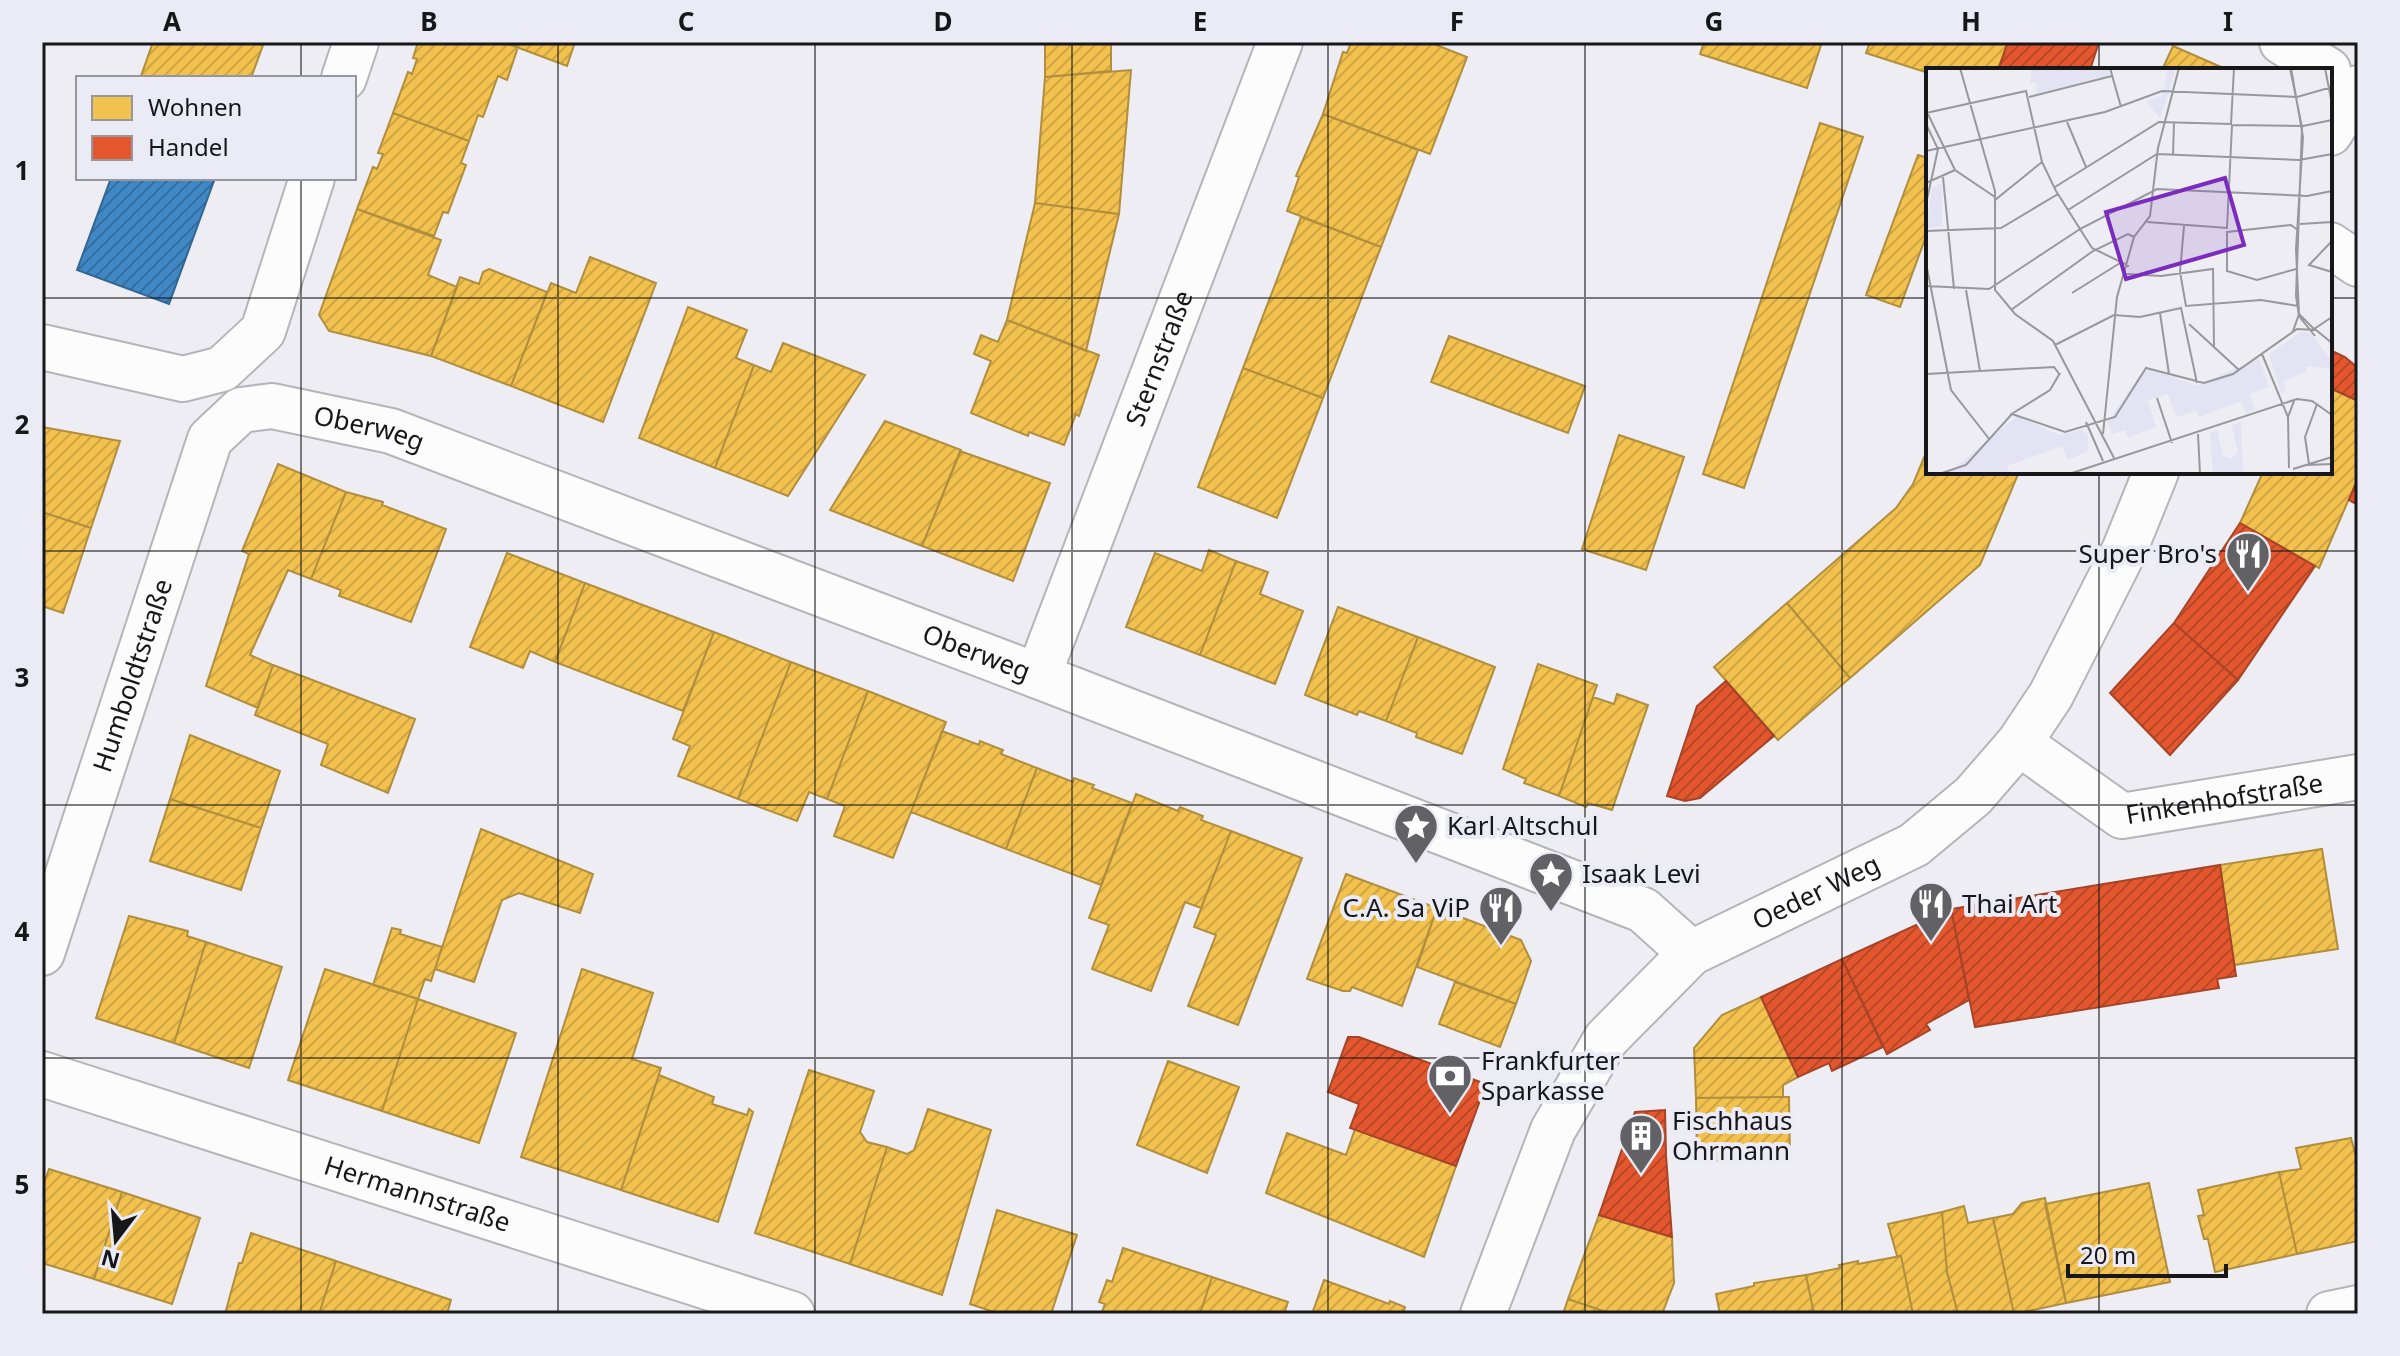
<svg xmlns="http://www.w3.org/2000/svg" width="2400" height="1356" font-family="'Noto Sans',sans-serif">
<defs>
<pattern id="homes-hatch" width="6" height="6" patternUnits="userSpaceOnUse" patternTransform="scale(2)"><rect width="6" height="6" fill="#f2c14e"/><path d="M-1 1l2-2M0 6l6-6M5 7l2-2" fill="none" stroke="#cfa544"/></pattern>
<pattern id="shops-hatch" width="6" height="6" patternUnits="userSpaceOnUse" patternTransform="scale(2)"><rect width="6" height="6" fill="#e4572e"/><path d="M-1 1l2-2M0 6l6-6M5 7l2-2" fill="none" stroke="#b84726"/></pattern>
<pattern id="schools-hatch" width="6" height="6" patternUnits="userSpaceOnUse" patternTransform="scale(2)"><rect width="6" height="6" fill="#3f88c5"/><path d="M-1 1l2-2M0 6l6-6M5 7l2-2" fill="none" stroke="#346e9f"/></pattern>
</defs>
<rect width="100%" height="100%" fill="#ededf3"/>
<!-- homes -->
<path fill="url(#homes-hatch)" stroke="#b08e3e" stroke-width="2" d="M153,42H254L263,45L251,78H146L141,76Z
M418,42H503L518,47L507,80L498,76L483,117L478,115L469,141L393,113L408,72L412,74L417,59L413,58Z
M503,42H575L567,66Z
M1045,42H1111V71L1045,77Z
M1351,42H1429L1467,57L1430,154L1323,114L1343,52L1347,53Z
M1704,42H1822L1807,88L1700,54Z
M1870,42H2008L1998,70H1928V73L1866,53Z
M2173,46L2228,70H2162Z
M1131,70L1119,214L1035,203L1045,77Z
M393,113L469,141L461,163L466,165L448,213L443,212L434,236L357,209L373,167L377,169L383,154L378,153Z
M1323,114L1418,150L1381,247L1287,211L1299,177L1296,176Z
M1820,123L1863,137L1744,488L1703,474Z
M1918,155L1928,158V231L1900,307L1866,295Z
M1035,203L1119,214L1086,351L1007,320Z
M357,209L441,240L428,275L457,287L431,356L329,331L319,315Z
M1301,217L1381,247L1323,398L1243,368Z
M590,257L656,283L603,422L511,386L551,283L576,293Z
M489,269L547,292L511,386L431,356L460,277L479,284L483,272Z
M688,307L747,330L736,358L754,365L715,468L639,438Z
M1007,320L1099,355L1079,416L1076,414L1064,445L1029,432L1028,436L971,413L991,361L974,354L981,335L998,342Z
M1449,336L1585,386L1568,433L1431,382Z
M783,343L865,375L788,496L715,468L754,365L771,372Z
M1243,368L1323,398L1277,518L1198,487Z
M2330,388L2358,401V478L2319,568L2240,523L2263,472H2330Z
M885,421L961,450L922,546L830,510Z
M42,427L120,441L91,528L42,512Z
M1619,435L1684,457L1646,570L1582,549Z
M1928,448V472H2019L1980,565L1850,678L1787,603L1896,508L1913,484Z
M960,451L1050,483L1013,581L922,546Z
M278,464L346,492L311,579L288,570L250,655L273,665L258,708L206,686L249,554L242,551Z
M346,492L383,502L382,505L446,529L411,622L339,596L341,590L311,579Z
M42,512L91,528L63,613L42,606Z
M1209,550L1236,561L1200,655L1126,627L1155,553L1202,571Z
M507,553L585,583L555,662L530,651L523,668L470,647Z
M1236,561L1268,572L1260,594L1303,611L1275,684L1200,655Z
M585,583L714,632L683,711L555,662Z
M1787,603L1850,678L1778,740L1714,667Z
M1338,607L1418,637L1386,721L1359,711L1357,715L1305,695Z
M714,632L791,662L738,799L678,776L690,746L673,739Z
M1418,637L1495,667L1462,754L1416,737L1417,733L1386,721Z
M791,662L868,691L827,799L809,792L797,821L738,799Z
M1538,664L1597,685L1559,796L1524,783L1526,779L1503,769Z
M273,665L415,719L388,793L321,765L328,744L255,715Z
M868,691L946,722L893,858L834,836L845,806L827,799Z
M1617,694L1648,705L1612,810L1588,803L1586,807L1559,796L1593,697L1614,704Z
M942,731L979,745L980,741L1003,750L1001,754L1037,768L1006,849L911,812Z
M190,735L280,771L261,828L170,799Z
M1037,768L1073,782L1074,778L1094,785L1092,788L1132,803L1101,885L1006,849Z
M1136,794L1178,811L1180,807L1203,816L1201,820L1231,831L1201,908L1185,902L1151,991L1092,969L1109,925L1089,918Z
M170,799L261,828L241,890L150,861Z
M481,829L593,874L580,913L519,893L502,900L474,982L435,969Z
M1231,831L1302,858L1238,1025L1188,1006L1216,935L1194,927Z
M2322,849L2338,949L2234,965L2220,865Z
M1346,874L1437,908L1402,1006L1352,987L1350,991H1343L1307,979Z
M1437,908L1521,940L1531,961L1516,1004L1417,967Z
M129,916L188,931L187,936L206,942L174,1043L96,1018Z
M392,928L401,930L400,934L442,947L431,981L425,979L418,999L373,985Z
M206,942L282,967L249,1068L174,1043Z
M325,969L418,999L382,1111L288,1080Z
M582,969L653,993L632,1059L661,1068L621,1190L521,1157Z
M1455,982L1516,1004L1500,1047L1439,1024Z
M1761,997L1798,1077L1783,1085V1097L1696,1098L1694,1048L1722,1015Z
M418,999L516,1033L479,1143L382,1111Z
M1168,1061L1239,1087L1207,1173L1137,1145Z
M809,1070L874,1091L860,1132L867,1142L887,1147L850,1264L755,1233Z
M659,1075L714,1097L712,1104L747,1115L749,1109L753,1112L718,1222L621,1190Z
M1789,1097L1790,1160L1697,1161L1696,1098Z
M928,1109L991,1130L942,1295L850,1264L887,1147L907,1154L914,1150Z
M1355,1129L1456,1166L1424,1257L1266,1193L1287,1133L1346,1155Z
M2351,1138L2356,1157H2358V1241L2297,1254L2279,1172L2301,1169L2296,1148Z
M49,1169L122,1192L94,1279L42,1263V1189Z
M2279,1172L2297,1254L2215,1272L2208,1239H2204L2198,1216L2204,1215L2198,1190Z
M2149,1183L2170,1282L2066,1303L2045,1204Z
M122,1192L200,1218L172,1304L94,1279Z
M2045,1198L2066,1303L2014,1314L1993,1218L2013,1214L2022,1203Z
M1964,1206L1968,1223L1993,1218L2014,1314H1958L1947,1272L1942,1212Z
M997,1210L1077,1235L1051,1314H1000L970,1304Z
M1942,1212L1947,1272L1958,1314H1913L1901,1256H1897L1888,1224Z
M1599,1215L1672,1237L1674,1283L1662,1314H1612L1568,1299Z
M251,1233L336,1261L319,1314H225L239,1263H242Z
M1123,1248L1212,1277L1200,1314H1101L1105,1304L1099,1302L1107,1280L1112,1282Z
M1901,1256L1913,1314H1814L1806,1275L1840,1268L1839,1265L1858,1261V1264Z
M336,1261L451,1300L447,1314H319Z
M1806,1275L1814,1314H1720L1716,1294L1754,1286V1283Z
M1212,1277L1288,1302L1284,1314H1200Z
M1324,1280L1389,1304L1390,1301L1405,1307L1403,1314H1312Z
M1568,1299L1612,1314H1563Z"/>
<!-- shops -->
<path fill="url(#shops-hatch)" stroke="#a64428" stroke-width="2" d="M2008,42H2099L2090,70H1998Z
M2330,350L2345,357L2358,368V401L2330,388Z
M2358,478V505L2349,500Z
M2240,523L2315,566L2238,680L2174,623Z
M2174,623L2238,680L2170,755L2110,693Z
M1726,681L1774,736L1700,798L1685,801L1667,796L1697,706Z
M2220,865L2236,976L2217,979L2219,988L1975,1027L1951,909Z
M1951,909L1969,1000L1926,1024L1930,1030L1887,1054L1842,959Z
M1842,959L1883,1047L1832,1071L1829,1063L1798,1077L1761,997Z
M1348,1037H1359L1486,1084L1456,1166L1350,1128L1359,1104L1328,1092Z
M1665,1110L1666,1156L1672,1237L1599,1215L1635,1112Z"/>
<!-- schools -->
<path fill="url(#schools-hatch)" stroke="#336692" stroke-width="2" d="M111,178H215L169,304L77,270Z"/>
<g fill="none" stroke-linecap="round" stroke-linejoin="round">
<!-- street casing -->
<g stroke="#b5b5b9" stroke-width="48">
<g id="street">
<path d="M2282,42L2328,70"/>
<path d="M344,78L356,42"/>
<path d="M2330,133L2358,88"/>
<path d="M2330,245L2358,264"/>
<path d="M42,347L183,379L222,369L263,331L312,178"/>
<path id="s1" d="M1038,676L1280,42"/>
<path id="s2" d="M2019,743L2122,816L2358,777"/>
<path id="s3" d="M42,953L210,439L241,410L272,406L391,431L1038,676L1643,910L1691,953"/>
<path id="s4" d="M42,1074L792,1314"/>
<path id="s5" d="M1483,1314L1553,1130L1606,1039L1691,953L1914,845L1973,796L2019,743L2051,695L2124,551L2156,472"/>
<path d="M2329,1314L2358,1308"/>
</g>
</g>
<!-- street -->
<use href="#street" stroke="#fcfcfd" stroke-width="44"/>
</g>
<!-- grid -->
<path fill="none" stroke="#17171a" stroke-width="2" stroke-opacity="0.55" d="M301,42V78M558,42V1314M815,42V1314M1072,42V1314M1328,42V1314M1585,42V1314M1842,42V1314M2099,42V70M301,178V1314M42,298H1928M2330,298H2358M2099,472V1314M42,551H2358M42,805H2358M42,1058H2358"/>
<!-- icons -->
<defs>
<g id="restaurant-pin" transform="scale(2.3)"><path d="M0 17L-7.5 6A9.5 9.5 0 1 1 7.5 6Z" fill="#626266" stroke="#ebebf5"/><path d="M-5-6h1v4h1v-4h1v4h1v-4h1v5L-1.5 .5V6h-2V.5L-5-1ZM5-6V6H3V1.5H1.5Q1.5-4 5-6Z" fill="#fff"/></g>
<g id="sight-pin" transform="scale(2.3)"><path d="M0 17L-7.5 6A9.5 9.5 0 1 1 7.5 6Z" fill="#626266" stroke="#ebebf5"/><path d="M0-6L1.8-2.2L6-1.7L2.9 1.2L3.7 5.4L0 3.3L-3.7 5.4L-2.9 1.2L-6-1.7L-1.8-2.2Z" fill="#fff"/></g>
<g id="bank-pin" transform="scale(2.3)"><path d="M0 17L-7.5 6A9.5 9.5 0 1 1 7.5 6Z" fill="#626266" stroke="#ebebf5"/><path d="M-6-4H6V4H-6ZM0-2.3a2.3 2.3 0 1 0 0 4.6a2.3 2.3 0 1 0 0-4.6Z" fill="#fff"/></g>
<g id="building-pin" transform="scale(2.3)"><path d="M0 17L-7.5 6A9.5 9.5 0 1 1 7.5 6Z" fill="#626266" stroke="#ebebf5"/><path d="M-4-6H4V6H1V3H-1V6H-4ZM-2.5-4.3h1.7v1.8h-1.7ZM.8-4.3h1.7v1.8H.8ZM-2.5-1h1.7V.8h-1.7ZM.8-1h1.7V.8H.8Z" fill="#fff"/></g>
</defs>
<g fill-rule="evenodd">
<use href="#restaurant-pin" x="2248" y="554"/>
<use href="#sight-pin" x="1416" y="826"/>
<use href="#sight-pin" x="1551" y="874"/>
<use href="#restaurant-pin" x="1931" y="904"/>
<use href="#restaurant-pin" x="1501" y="908"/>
<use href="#bank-pin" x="1450" y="1076"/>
<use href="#building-pin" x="1641" y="1136"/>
</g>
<g text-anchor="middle" stroke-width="8" stroke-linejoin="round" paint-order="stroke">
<!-- street labels -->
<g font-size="26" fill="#17171a" stroke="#ebebf5">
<text dy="9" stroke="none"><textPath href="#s1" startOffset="340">Sternstraße</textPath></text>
<text dy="9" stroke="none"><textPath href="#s3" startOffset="714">Oberweg</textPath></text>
<text dy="9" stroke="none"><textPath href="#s3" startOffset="1362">Oberweg</textPath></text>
<text dy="9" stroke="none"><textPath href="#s3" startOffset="292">Humboldtstraße</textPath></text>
<text dy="9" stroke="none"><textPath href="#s2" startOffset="230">Finkenhofstraße</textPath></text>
<text dy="9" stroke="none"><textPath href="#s5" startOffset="562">Oeder Weg</textPath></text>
<text dy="9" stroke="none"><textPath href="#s4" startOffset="394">Hermannstraße</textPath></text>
</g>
<!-- poi labels -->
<g font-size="26" fill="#17171a" stroke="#ebebf5" text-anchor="start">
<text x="2217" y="563" text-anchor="end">Super Bro's</text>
<text x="1447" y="835">Karl Altschul</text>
<text x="1582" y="883">Isaak Levi</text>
<text x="1962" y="913">Thai Art</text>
<text x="1470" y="917" text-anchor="end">C.A. Sa ViP</text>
<text x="1481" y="1070">Frankfurter<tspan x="1481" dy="30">Sparkasse</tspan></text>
<text x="1672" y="1130">Fischhaus<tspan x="1672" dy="30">Ohrmann</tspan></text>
</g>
</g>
<!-- overview -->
<g transform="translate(1926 68)">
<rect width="406" height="406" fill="#ededf3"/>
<path d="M106,0H182L183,7L111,26L110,14L104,15ZM242,0H250L234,51L220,33L236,28ZM16,115V158L0,160L6,120ZM375,264L385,265L406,293V301L381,298L380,304L357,313L360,323L355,325L343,286ZM333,290L343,319L324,326L329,342L320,345L315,333L273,349L270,343L250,349L242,326L222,332L230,359L202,369L199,362L186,366L182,354L216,304L225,301L271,318ZM91,348L133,367L156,362L162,367V383L142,392L136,378L81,398L83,406H21ZM315,353L317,406H287L284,365L291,362L297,388L305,391L312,383L306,358Z" fill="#e3e3f4"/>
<path d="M211,334L223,347L216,359L198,362Z" fill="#e3e3f4"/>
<path fill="none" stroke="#97979c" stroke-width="2" d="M34,0L69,123V222L89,246L127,273L188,390M184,0L195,39M364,0L376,59L370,228L373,248L389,268M365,0L377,69L370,181L373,246L367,263M399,0L406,36M103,29L186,8M0,42L29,102L69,129M0,45L100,23L116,94L130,123L166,180L203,198M141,54L160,99M0,56L12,81L0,136M0,83L179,44L236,23L371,29L406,19M247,87L248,54M17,109L28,221M0,115L29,102M129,119L233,54L305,56L308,0M69,132L116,94M142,142L231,86L373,92L406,86M221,154L301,160L306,57L377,58L406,52M374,156L406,154M258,158L254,204L260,238L335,232L372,238M0,163L75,160L132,126M406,173L383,197L406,204M0,195L25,322L64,372M370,201L331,212L301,203V164L365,157L373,163M201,206L235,208L287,201L288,279M0,218L63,221L154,161L231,121L381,128L406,123M40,222L54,303M146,225L194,195M85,242L167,183L202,166L208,169M234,245L243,306M373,246L388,261L406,249M263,256L313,302M129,277L188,247L214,249L255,240L271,315M336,286L362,349M0,306L128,299L134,307M231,330L246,375M84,347L124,322L134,305M160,354L177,393M177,366L191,229L208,169L224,148L232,80L253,0M272,366L274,406M383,396L379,369L391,336M381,397L406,396M363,400L362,349L368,333M367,401L406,389M13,406L40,397L86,346L139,364L189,349L220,300L278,315L307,306L371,261L390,262L406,275M143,406L371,331L386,333L406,347"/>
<path fill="#7b2cbf" fill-opacity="0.15" stroke="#7b2cbf" stroke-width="4" d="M299,110L318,177L200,211L180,144Z"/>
<rect width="406" height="406" fill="none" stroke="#17171a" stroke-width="4"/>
</g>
<!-- border -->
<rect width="2400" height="1356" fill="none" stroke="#ebebf5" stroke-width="88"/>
<!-- legend -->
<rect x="76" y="76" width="280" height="104" fill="#ebebf5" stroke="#96969d" stroke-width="2"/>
<rect x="92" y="96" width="40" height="24" fill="#f2c14e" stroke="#96969d" stroke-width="2"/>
<text x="148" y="116" font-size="24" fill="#17171a">Wohnen</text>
<rect x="92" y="136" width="40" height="24" fill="#e4572e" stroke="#96969d" stroke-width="2"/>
<text x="148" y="156" font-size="24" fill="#17171a">Handel</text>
<!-- north arrow -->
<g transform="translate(116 1240) rotate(196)" stroke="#ebebf5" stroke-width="6" paint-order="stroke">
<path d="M0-6L14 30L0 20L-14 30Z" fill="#17171a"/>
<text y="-12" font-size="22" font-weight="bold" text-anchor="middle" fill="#17171a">N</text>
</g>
<!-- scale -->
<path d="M2068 1264v12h158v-12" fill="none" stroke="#17171a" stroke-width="4"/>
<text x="2080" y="1264" font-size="24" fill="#17171a" stroke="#ebebf5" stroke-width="6" paint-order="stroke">20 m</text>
<rect x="44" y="44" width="2312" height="1268" fill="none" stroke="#17171a" stroke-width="3"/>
<g font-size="26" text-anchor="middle" font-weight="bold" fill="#17171a">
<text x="172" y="31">A</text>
<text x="429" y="31">B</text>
<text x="686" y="31">C</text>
<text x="943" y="31">D</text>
<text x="1200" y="31">E</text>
<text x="1457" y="31">F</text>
<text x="1714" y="31">G</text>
<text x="1971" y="31">H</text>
<text x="2228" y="31">I</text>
<text x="22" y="180">1</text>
<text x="22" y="434">2</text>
<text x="22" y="687">3</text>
<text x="22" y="941">4</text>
<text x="22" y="1194">5</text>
</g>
</svg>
